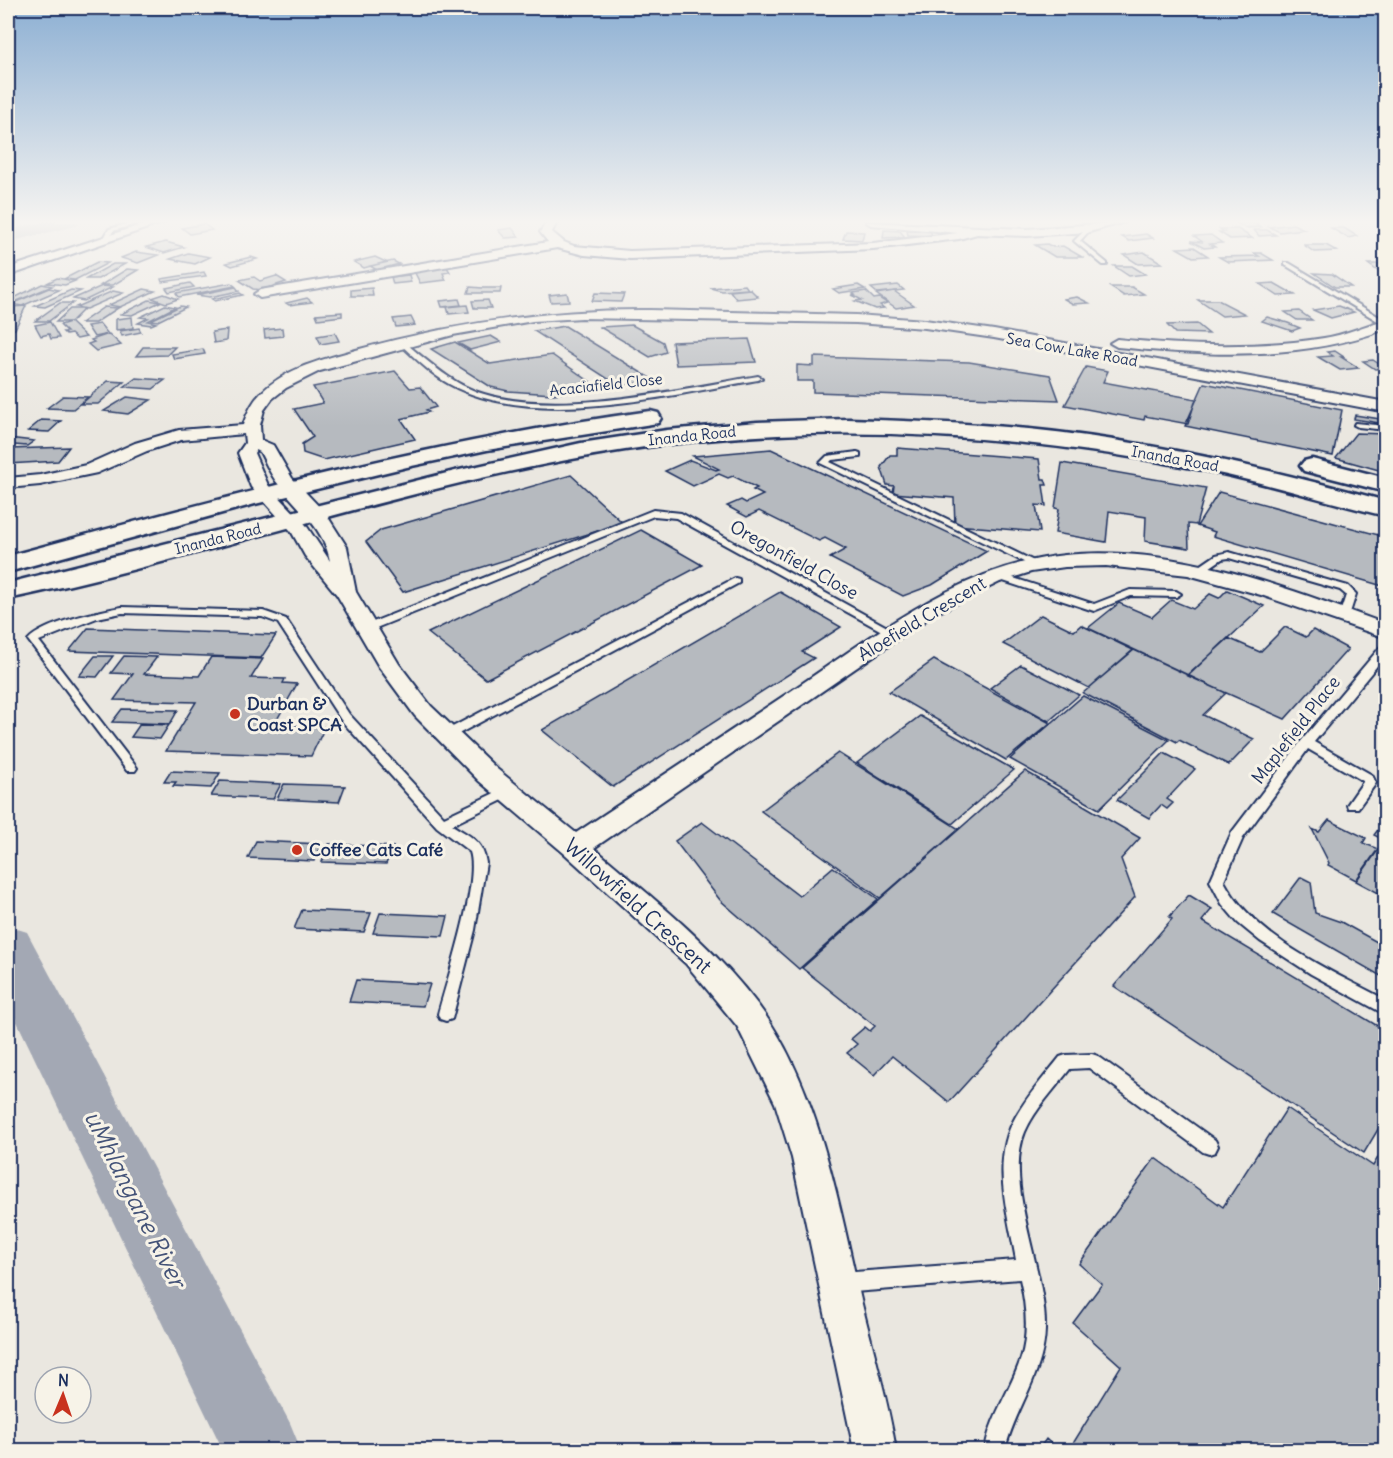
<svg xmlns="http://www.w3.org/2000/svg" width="1393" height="1458" font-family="Delius,sans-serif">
<rect width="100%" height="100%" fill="#eae7e0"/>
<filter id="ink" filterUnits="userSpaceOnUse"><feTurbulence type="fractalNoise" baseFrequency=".0167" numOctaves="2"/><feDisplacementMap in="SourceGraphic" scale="12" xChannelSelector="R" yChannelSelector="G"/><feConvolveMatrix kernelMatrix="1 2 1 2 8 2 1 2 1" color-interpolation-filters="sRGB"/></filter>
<g filter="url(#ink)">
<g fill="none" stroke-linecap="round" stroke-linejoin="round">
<!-- river -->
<path fill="#a3a8b4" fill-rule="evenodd" d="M44,222H79L76,226L8,242V230Z
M8,926L27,932L290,1423L301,1450H223L8,1003Z"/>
</g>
<!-- building -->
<path fill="#b6babf" stroke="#1b2f5e" stroke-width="1.5" d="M1236,222H1252L1261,227L1245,228Z
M204,224L212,230L190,234L182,228Z
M1293,224L1304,229L1280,232L1269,227Z
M512,228L519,237L505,238L498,230Z
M915,228L930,230L932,236L908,235L907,231H916Z
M1331,228H1344L1357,236L1348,238Z
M1220,229H1238L1252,238L1230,239L1219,232H1224Z
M884,230L900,231L905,237L883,238Z
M1254,230H1267L1276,235L1259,236Z
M846,231L864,232L862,240L843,239Z
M1146,234L1153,238L1129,241L1122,237Z
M1211,235L1222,243L1210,244L1215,247L1204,248L1191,241L1203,242L1194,236Z
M166,242L184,247L164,253L146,247Z
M1047,244L1053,247L1063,246L1082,257H1055L1035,245Z
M1304,245H1326L1337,251L1314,252Z
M1194,247L1208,256L1193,257L1177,248Z
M136,252L158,255L138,263L121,258Z
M1144,252L1157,260L1162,263L1138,264L1124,255Z
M188,253L210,257L195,264L170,259Z
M1254,253H1261L1273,260L1228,262L1219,257L1259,256Z
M251,257L257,259L232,266L226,263Z
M375,257L386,262L364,268L354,262Z
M393,261L399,264L377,270L370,266Z
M97,262L108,263L75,280L64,279Z
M113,264H125L98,279H86Z
M1368,264H1383L1386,272H1379Z
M1114,266H1132L1145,274L1129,276Z
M447,267L450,272L443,273L446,280L420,283L414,271Z
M127,269L138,270L113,285H101Z
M204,272L206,276L162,282L161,279Z
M1314,273L1332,274L1351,287H1335Z
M409,275L411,282L393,284L391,277Z
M276,276L286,282L261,290L253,289L239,280L254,277L260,281Z
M57,278L75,281L65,285L47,283Z
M190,283L194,287L169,292L166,288Z
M231,283L235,286L179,297L176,293Z
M1274,283L1295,295L1278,296L1260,284Z
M42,284L52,286L15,302L8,301Z
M745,285L748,289L722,291L710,288Z
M858,285L865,289L839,293L833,289Z
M898,285L904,290L877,293L871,288Z
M102,286L113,287L84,301L73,299Z
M236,287L239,291L210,297L196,295Z
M470,287L483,288H501L500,293H468Z
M1110,287H1132L1144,294L1124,296Z
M49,288L59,290L22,306L11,304Z
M372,288L373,296H351V290Z
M144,289L155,291L120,307L109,305Z
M750,289L758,297L736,299L730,291Z
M71,290L81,291L45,307L35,306Z
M113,291L123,293L86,309L76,307Z
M866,291L874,299L879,298L887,303L880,305L884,308L875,309L855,301L862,300L852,295H855L853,293Z
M894,291L914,305L896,308L876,294Z
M240,293L243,295L215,301L212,299Z
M567,293L569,301L551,302L549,295Z
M595,293L624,294L621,302L592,301Z
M164,294L178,299L166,303L152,298Z
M1077,297L1089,303L1073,304L1064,299Z
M307,298L312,302L289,305L286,303Z
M459,299L461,305L442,307L440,301Z
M149,300L160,302L132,315L121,314Z
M488,300L491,308H474L472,301Z
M1198,300H1218L1245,314L1222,316Z
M60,303H73L49,321H35Z
M165,305L175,307L148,321L156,323L151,325L138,323L148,318L140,317Z
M467,305L469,312L449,314L447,307Z
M26,306L15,329L8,330V315L11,307Z
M180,306L186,307L158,321L151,320Z
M1339,306L1354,312L1331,318L1313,310Z
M104,307L118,308L95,323H81Z
M70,309H84L71,322H56Z
M1299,311L1312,320H1297L1285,312Z
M342,312V316L318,319L316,314Z
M132,317L133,328L116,330V319Z
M411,317L415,325L396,327L393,319Z
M1267,317L1288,323L1300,328L1292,331L1262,321Z
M50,322L59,338L51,339L49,334L41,336L35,325Z
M70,322L86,337L77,339L71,334L66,335L63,332H67L60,325Z
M100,324L108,334L94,337L87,326Z
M1197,324L1209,334L1175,333L1167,325Z
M632,325L663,342L666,352L650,357L600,327Z
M565,326L655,381L619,386L534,331Z
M139,328L141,332L122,336L120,331Z
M282,328L283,336L265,338L264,330Z
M227,330L226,341L214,343L212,332Z
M335,333L339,341L321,344L317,336Z
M109,334L121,345L96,351L88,344L94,342L91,340Z
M491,336L501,342L470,350L458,343Z
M749,339L756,362L676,365L672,342Z
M455,342L490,364L552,355L599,388L553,394L508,391L491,387L431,349Z
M143,347H175L167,355L136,356Z
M203,349L205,354L174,359L172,354Z
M1335,351L1344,357H1341L1359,368L1340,370L1318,357L1333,356L1327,352Z
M814,357L969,362L1050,375L1059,400L813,392V381H797V365L814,366Z
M1373,360L1385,368L1375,369L1363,361Z
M1086,367L1108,371L1103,382L1196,399L1188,424L1145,416L1144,420L1065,405Z
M395,371L410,388L420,387L436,407L426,410L429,412L401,419L415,439L324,460L303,453L302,444L313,437L294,409L323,403L313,387Z
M136,378L165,380L153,389L124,387Z
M108,381L124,382L98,404H81Z
M1204,383L1342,410L1333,456L1185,426Z
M63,396L88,397L73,409L47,408Z
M127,397L151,400L128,414L104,411Z
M1355,415L1386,420V424L1354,419Z
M41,420L61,421L49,432L28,431Z
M1356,433L1386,434V472L1336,458Z
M8,438L34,441L27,446L14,445H8Z
M69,447L58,461L8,464L10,449Z
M897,448L1039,459L1042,479H1045L1047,485H1043L1046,506L1036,505L1040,532L955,525L954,498L893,493L894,486L887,485L881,467L890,455H897Z
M771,449L987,551L932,585L903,596L830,558L846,549L825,538L819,541L759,511L747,517L727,506L741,500L746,503L763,495L753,490L757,488L733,476L728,478L719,474L693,486L665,471L690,460L716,470L719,469L693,456Z
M1062,463L1206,488L1196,525L1188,524L1189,548L1145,541L1146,517L1109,511L1106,542L1055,533L1059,509L1055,508Z
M571,475L623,523L403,592L366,542L381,530Z
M1219,492L1386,537V587L1213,536L1215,532L1197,526Z
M641,530L702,565L486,679L428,633Z
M1227,590L1264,606L1188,675L1088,628L1119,603L1152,617L1171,600L1193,609L1210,594L1219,598Z
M780,592L841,627L802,652L814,658L613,787L542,730Z
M1041,615L1074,631L1081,625L1133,650L1089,688L1003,644Z
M1285,627L1306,637L1313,630L1348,649L1285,719L1188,676L1228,638L1260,652Z
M88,628L276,635L261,658L69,651Z
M1134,650L1226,693L1203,715L1254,739L1229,765L1179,740L1177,742L1083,693Z
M95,656H113L97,677L79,676Z
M124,656L157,657L144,674L199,676L211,657L263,659L251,678L285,679L283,683L297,684L274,725L325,727L311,756L166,751L196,702L114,700L133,674L111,673Z
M934,660L1050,723L1006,760L889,692Z
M1021,665L1079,695L1049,721L990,688Z
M1083,696L1169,740L1099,809L1010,759Z
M122,709L178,710L170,724L112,722Z
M920,716L1014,770L952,824L857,763Z
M140,724L169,725L160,739L131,737Z
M838,753L959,829L880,898L761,811Z
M1164,753L1195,769L1167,799L1173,803L1167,809L1161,805L1149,818L1117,800Z
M171,771L220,773L211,788L173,786L176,782H164Z
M1025,771L1140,838L1121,859L1135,897L949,1102L892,1056L874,1075L847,1053L857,1044L851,1039L865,1027L870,1031L875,1026L802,968Z
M220,781L281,784L273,799L211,796Z
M284,784L345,786L339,802L277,799Z
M1386,819V841L1374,835Z
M1329,820L1366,838L1363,843L1378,849L1356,880L1328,865L1329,863L1312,829L1319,832Z
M702,822L799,896L833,867L878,899L799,969L720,900L675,841Z
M256,841L321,844L314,861L248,858Z
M329,844L393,847L386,864L322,862Z
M1381,846L1386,848V897L1356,881Z
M1301,877L1311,882L1315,913L1341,922L1386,947V979L1273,914Z
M1189,895L1212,909L1202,921L1386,1031V1116L1364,1153L1114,986L1172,919L1169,917Z
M302,910L371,913L364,932L294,929Z
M380,913L448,916L443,936L373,933Z
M356,980L430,984L423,1006L349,1002Z
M1287,1108L1373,1166L1386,1144V1450H1069L1121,1366L1073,1323L1102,1284L1079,1264L1155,1158L1223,1207Z
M1046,1439L1058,1450H1038Z"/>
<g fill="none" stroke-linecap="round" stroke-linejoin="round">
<!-- service casing -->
<g stroke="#1b2f5e" stroke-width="4">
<path id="service" d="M134,222H142L113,231L108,241L103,240L109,229Z
M1087,228L1090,230L1080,241L1107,263V265H1103L1074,241Z
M1285,263H1289L1386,321V326L1285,265Z
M400,342H404C429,362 453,385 484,394C561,417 680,389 758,376L762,378L758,380C669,395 532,430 449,384C431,374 415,358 400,344Z
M1355,423L1386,426V430L1358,427L1354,425Z
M857,452L860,453V457L832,460L830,462L1042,565L1040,567H1034L820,463L827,456Z
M653,510L681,513L898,633L897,635H889L676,518L654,516L371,630L367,631L362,628L363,626Z
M1229,552L1348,586L1356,594L1349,616L1344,619L1339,616L1346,595L1340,590L1229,558L1222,559L1203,572L1199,573L1194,570L1216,555Z
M995,572L1094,604L1130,590L1176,591L1181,594L1176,597L1131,596L1094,611L991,577L990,575Z
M735,578L739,579V583L449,739H441L439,736L441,733Z
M122,607L263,611L286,619L349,714L444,817L503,789H513L514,792L513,795L452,825C470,836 483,841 486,863L475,930L452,1019L446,1021L440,1019L438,1014C447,980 480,881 470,852L437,827L341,720L278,623L262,617L122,613L97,618L39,641L137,768L135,771H127L28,640C43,623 99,611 122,607Z
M1386,644V655L1314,742L1372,775L1376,783L1374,786L1358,808H1348L1347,805L1363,782V781L1308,749L1243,838L1224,881C1254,938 1331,971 1386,1000V1015L1311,974L1260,941L1238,923L1222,904L1210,881L1232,832L1302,740L1382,645Z
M1092,1054L1098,1056L1215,1140L1218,1146L1215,1152L1209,1154L1203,1152L1089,1068L1070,1069C1055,1089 1035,1109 1025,1132C1003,1185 1047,1272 1045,1330C1044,1373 1015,1409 1005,1450H985C990,1417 1011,1390 1021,1358C1029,1333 1026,1305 1020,1279L841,1293L834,1290L831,1283L834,1276L841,1273L1016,1260C1008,1213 990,1161 1016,1116C1028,1095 1045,1076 1060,1057L1066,1055Z"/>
</g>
<!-- minor casing -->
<g stroke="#1b2f5e" stroke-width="4">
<path id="minor" d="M150,222H165L8,276V268Z
M547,222H557L552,232L564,242L574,246L630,251L873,243L958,233L871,225L866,222L1027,229L1125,222L1089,232L1027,236L977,234L959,239L873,249L630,259L584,255L557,248L260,298L254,294L260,290L548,242L540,232Z
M650,310L856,315L925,320L994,330L1386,402V412L994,338L925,328L856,323L582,318L533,321L453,335L320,371L286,388L272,399L264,410L260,425L261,440L273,445L292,478L326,514L347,547L356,592L399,664L431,706L497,769L576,833C647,786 717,740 788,693C874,636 958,566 1065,555C1175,544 1284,587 1386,624V638L1261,595L1188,575L1106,566L1065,567L1031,572L1000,582L933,615L594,848C651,897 712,944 758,1005C818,1084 839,1205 861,1300C873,1350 888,1400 896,1450H854L792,1158L775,1103L737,1026L686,964L565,854L479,781L415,716L379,667L337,595L305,556L291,531L251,487L238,453L245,443L244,434L181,440L147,451L97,473L40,485L8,488V478L40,475L86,465L135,443L179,430L243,425C247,413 252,402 261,393C285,368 324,359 356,350C454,323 549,309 650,310ZM256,450L260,452C266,463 271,476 279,485C299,510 324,528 330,561L306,525L268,485L254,453Z
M1386,320V329C1300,361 1206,356 1117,347L1110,343L1117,339C1186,346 1255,349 1324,338C1345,335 1365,325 1386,320Z"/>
</g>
<!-- secondary casing -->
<g stroke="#1b2f5e" stroke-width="5">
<path id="secondary" d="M650,411L658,413L661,418L658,423L487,450L407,467L255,504L8,572V556C220,498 431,441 650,411Z
M848,419C908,421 969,423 1029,429C1150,441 1269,469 1386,501V516C1326,502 1268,483 1208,471C1017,433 818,420 625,450C416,482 214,556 8,599V583L455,471L581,443L667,430L757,422Z
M1312,459L1386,478V492L1304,471L1300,466L1304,461Z"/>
</g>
<!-- service -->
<use href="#service" fill="#f7f3e8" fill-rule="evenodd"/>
<!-- minor -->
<use href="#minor" fill="#f7f3e8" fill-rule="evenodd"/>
<!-- secondary -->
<use href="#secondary" fill="#f7f3e8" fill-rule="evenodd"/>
</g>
</g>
<!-- sky -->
<linearGradient id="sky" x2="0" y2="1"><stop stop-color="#8cafd3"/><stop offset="0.52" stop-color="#f6f4f1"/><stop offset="1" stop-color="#f6f4f1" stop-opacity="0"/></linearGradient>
<rect width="1393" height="426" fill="url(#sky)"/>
<!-- markers -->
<g fill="#c8321e" stroke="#f7f3e8" stroke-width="2">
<circle cx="235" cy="714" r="6"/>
<circle cx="297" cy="850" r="6"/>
</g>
<g text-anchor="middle" stroke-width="6" stroke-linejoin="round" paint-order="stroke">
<!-- far-street labels -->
<g font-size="15" fill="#1b2f5e" stroke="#f7f3e8">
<text transform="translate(1072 350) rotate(10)" y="5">Sea Cow Lake Road</text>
<text transform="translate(606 385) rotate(-6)" y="5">Acaciafield Close</text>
<text transform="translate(692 436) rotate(-6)" y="5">Inanda Road</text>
<text transform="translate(1175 459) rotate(10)" y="5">Inanda Road</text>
<text transform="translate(218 539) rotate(-14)" y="5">Inanda Road</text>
</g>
<!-- street labels -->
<g font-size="18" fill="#1b2f5e" stroke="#f7f3e8">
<text transform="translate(794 560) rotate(29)" y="6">Oregonfield Close</text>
<text transform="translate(922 619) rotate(-31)" y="6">Aloefield Crescent</text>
<text transform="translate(1296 730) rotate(-52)" y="6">Maplefield Place</text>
</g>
<!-- poi labels -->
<g font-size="18" font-weight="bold" fill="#1b2f5e" stroke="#f7f3e8" text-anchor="start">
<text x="247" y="710">Durban &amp;<tspan x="247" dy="21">Coast SPCA</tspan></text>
<text x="309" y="856">Coffee Cats Café</text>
</g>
<!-- near-street labels -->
<g font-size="21" fill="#1b2f5e" stroke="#f7f3e8">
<text transform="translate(638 906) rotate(42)" y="7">Willowfield Crescent</text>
</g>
<!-- near-water labels -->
<g font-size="24" font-style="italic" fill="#445378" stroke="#f7f3e8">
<text transform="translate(135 1199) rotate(63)" y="8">uMhlangane River</text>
</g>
</g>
<!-- margin -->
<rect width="1393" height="1458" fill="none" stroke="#f7f3e8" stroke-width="30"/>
<rect x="15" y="15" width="1363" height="1428" fill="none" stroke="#1b2f5e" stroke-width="2" filter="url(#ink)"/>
<!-- north arrow -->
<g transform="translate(63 1395) rotate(2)"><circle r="28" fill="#f7f3e8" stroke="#9fa5b1" stroke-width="1.5"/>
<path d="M0-4.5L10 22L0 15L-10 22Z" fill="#c8321e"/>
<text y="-9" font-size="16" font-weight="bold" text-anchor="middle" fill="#1b2f5e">N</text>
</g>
</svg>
